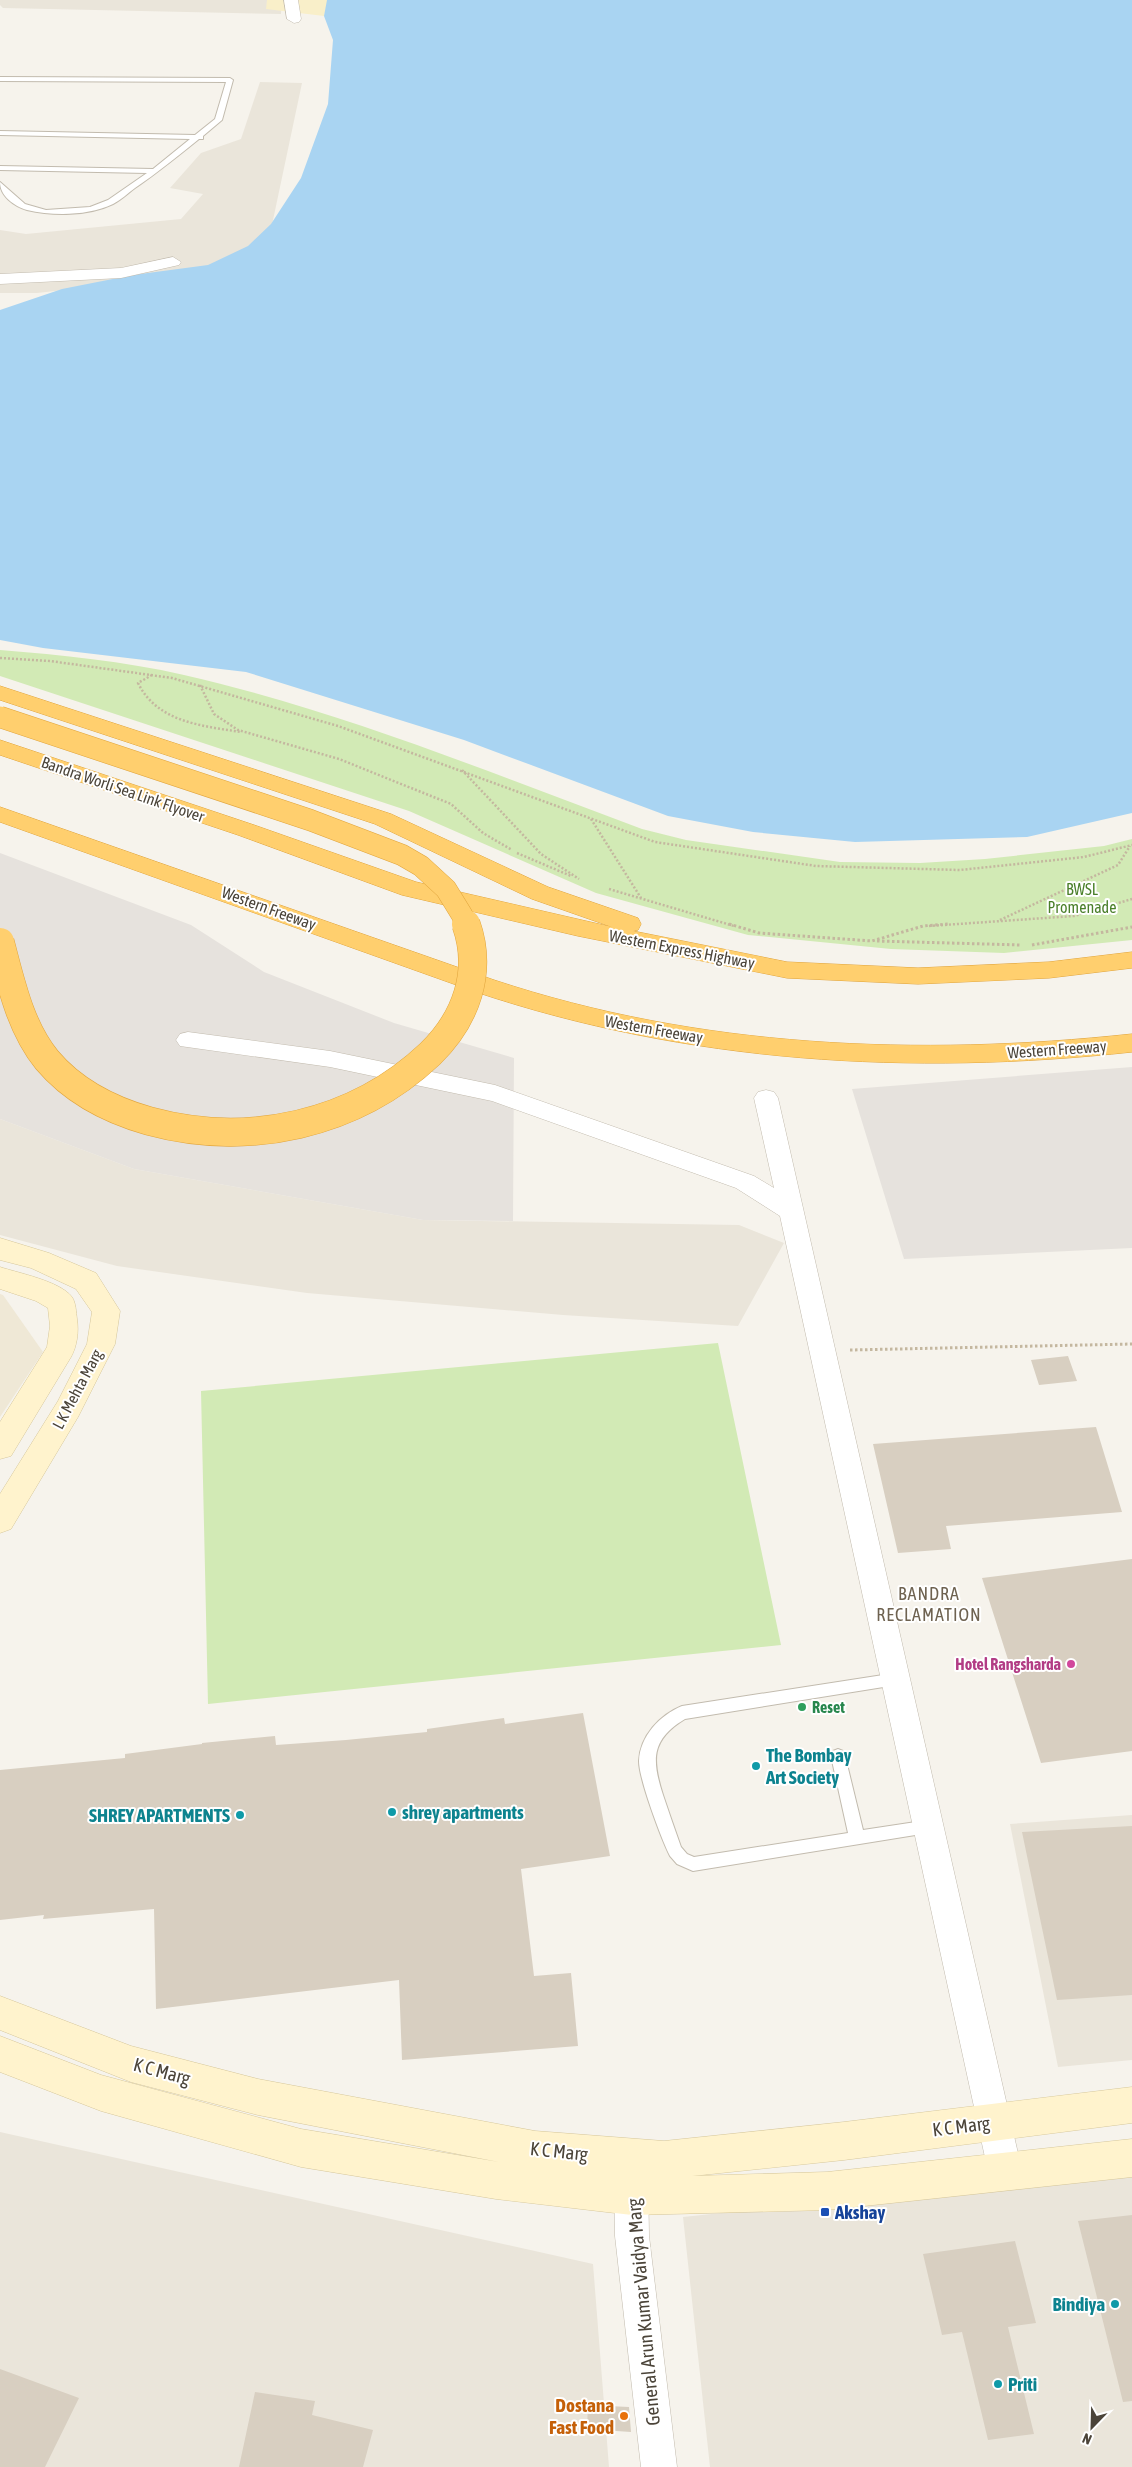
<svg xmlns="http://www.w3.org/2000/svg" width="1132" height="2467" font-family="'Asap Condensed',sans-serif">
<rect width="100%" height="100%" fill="#f6f3ec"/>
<!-- residential -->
<path fill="#eae5da" d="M0,0H282L281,14L3,8L0,5Z
M260,82L302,83L269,239L182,277L37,293H0V230L26,234L181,219L203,194L170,188L201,153L241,139Z
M0,1119L134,1169L423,1220L739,1225L784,1243L738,1326L563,1315L307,1293L117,1266L0,1235Z
M1132,1815V2060L1058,2067L1010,1824Z
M0,2132L593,2264L609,2467H0Z
M1132,2170V2467H710L683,2217Z"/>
<!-- industrial -->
<path fill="#e6e2dd" d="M0,853L191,925L264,972L394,1023L514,1058L513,1221L423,1220L134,1169L0,1119Z
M1132,1067V1248L904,1259L852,1089Z"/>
<!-- education -->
<path fill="#efe8d6" d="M0,1294L3,1295L43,1352L0,1417Z"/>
<!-- green -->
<path fill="#d2eab5" d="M0,650C62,655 123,661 184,675C341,711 491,773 642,829L686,840L840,862L920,863L985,859L1104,846L1132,839V940L1004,953L891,949L748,935L596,893L409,811L0,676Z
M718,1343L781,1645L208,1704L201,1391Z"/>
<!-- sand -->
<path fill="#f9efc9" d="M267,0H328L324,16L266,9Z"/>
<!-- water -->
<path fill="#a9d4f2" d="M327,0H1132V813L1027,837L855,842L753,832L668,816L464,740L246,672L43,648L0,640V310L62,289L133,275L208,265L248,246L271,224L301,178L328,104L333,40L324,16Z"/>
<!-- building -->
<path fill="#d8cfc1" d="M1068,1356L1077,1381L1039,1385L1031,1360Z
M1096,1427L1122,1512L946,1526L951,1549L898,1553L873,1444Z
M1132,1559V1751L1041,1763L982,1578Z
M583,1713L610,1856L521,1869L534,1976L571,1973L578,2046L402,2060L399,1980L156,2009L154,1909L43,1919L44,1915L0,1920V1770L125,1758V1754L202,1744V1743L275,1736L276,1745L346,1740L427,1732V1729L504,1718L505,1724Z
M1132,1826V1995L1057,2000L1022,1832Z
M1132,2215V2401L1123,2402L1078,2221Z
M1015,2241L1036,2323L1008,2327L1034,2434L988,2440L962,2332L942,2335L923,2254Z
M0,2369L79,2398L45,2467H0Z
M255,2392L315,2401L312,2415L373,2430L363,2467H239Z
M588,2405L629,2407L631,2432L587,2429Z"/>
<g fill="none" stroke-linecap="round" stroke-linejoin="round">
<!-- lane casing -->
<g stroke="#c2bbae" stroke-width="2">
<path id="lane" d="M0,77L230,78L233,80L222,120L203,136V139H199C178,156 157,173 135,188C128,193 121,200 113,204C88,216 53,216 27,210C14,206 0,196 0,182L25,204L46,210L90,207L108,200L147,173L0,170V166L153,169L190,139L0,135V131L195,135L215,119L226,82L0,81Z
M896,1673L901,1674L903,1679L901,1684L896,1685L685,1719C650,1740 652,1761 663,1795C669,1813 675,1830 681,1847L687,1854L694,1857L848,1833L831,1756L833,1751L838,1749L843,1751L845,1756L863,1830L929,1820L934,1822L937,1827L934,1832L693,1871L677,1864L670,1856C661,1838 639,1779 639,1761C640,1736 660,1715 682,1706Z"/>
</g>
<!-- street casing -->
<g stroke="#c2bbae" stroke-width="1">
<path id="street" d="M284,0H298L301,19L299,22L294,23L287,19Z
M173,257L181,262L179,265L121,278L0,284V274L121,268Z
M188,1032L330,1051L495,1085L754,1176L774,1188L754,1098L758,1092L766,1090L774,1092L778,1098L1022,2171L1017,2183L1005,2188L993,2183L988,2171L780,1216L736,1188L492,1101L330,1067L180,1046L176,1040L180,1034Z
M631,2164L643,2169L648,2181L649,2236L677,2467H641L615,2236L614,2181L619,2169Z"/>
</g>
<!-- secondary casing -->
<g stroke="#d6c79b" stroke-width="1">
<path id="secondary" d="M0,1238L49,1253L96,1273L120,1311L115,1344L78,1417L11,1529L0,1533V1494L58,1401L87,1344L92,1312L76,1289L31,1268L0,1260Z
M0,1267C18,1273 60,1281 72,1297C76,1303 76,1312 77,1319C79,1332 77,1346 71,1357L11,1456L0,1459V1422L47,1347L50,1326L48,1308L36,1301L0,1289Z
M0,1996L131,2046L258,2079L535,2131L664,2141L844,2122L1132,2087V2123L844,2160L692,2176L827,2172L1132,2139V2177L827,2210L632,2215L496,2199L301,2167L101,2111L0,2072V2036L101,2075L301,2129L499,2162L258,2115L131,2082L0,2030Z"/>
</g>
<!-- highway casing -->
<g stroke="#e0a43c" stroke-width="1">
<path id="highway" d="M0,686L391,814L548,887L638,918L641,924L638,930L633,931L787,962L918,968L1049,962L1132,952V968L1049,978L918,984L787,978L578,936L402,895L238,835L0,755V740L254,825L416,882L612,927L532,899L375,824L0,700Z
M0,807L494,980C699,1048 918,1057 1132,1034V1052C911,1076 688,1063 476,992L0,822Z"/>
</g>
<!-- path-far1 -->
<path stroke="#c4b79f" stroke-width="2.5" stroke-dasharray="2 2" stroke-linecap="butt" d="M0,658L50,661L172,678L338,726L655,842L816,866L960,870L1084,857L1132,845
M152,675L138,683C157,722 202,726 241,732
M200,685L214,714L238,730L339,759L451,804L483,833L512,850
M462,770L541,854L579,879
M591,819L641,898
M517,853L571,876
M609,889L734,926
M1000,920L1118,865L1130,846
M929,926L1074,916L1132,899"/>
<!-- path -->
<path stroke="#c4b79f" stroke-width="3" stroke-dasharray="2.5 2.5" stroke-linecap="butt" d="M729,924L759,933L872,941L923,926L948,924
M877,941L1021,945
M1032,945L1132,927
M850,1350L1132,1344"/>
<!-- lane -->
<use href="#lane" fill="#fff" fill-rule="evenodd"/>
<!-- street -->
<use href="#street" fill="#fff" fill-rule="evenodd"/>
<!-- secondary -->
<use href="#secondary" fill="#fff3cd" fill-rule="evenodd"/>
<!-- highway -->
<use href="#highway" fill="#ffcf6e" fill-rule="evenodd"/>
<!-- highway-bridge-far1 casing -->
<g stroke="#e0a43c" stroke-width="22" stroke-linecap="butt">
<path id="highway-bridge-far1" d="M0,717L310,820L402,855L421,866L446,889L462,915L466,926"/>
</g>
<!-- highway-bridge casing -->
<g stroke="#e0a43c" stroke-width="29" stroke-linecap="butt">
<path id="highway-bridge" d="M0,942C11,983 20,1027 47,1060C74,1092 110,1110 149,1121C248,1148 355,1125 430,1054C466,1019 483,972 466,924"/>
</g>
<!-- highway-bridge-far1 -->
<use href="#highway-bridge-far1" stroke="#ffcf6e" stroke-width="21"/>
<!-- highway-bridge -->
<use href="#highway-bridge" stroke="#ffcf6e" stroke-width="28"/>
</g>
<!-- markers -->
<circle fill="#d1479c" stroke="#fff" stroke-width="2" cx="1071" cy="1664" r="5"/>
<circle fill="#2e9e5b" stroke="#fff" stroke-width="2" cx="802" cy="1707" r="5"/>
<g fill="#0f9aa8" stroke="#fff" stroke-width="2">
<circle cx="756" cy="1766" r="5"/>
<circle cx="392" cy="1812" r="5"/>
<circle cx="240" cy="1815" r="5"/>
<circle cx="1115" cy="2304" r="5"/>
<circle cx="998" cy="2384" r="5"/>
</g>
<rect fill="#1a4fb4" stroke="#fff" stroke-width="2" x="820" y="2207" width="10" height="10" rx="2.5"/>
<circle fill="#e8710a" stroke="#fff" stroke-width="2" cx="624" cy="2416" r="5"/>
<g text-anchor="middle" stroke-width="4" stroke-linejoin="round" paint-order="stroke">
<!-- street labels -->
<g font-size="16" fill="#4b4439" stroke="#fff">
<text transform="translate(123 789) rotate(19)" y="6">Bandra Worli Sea Link Flyover</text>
<text transform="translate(269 908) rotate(20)" y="6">Western Freeway</text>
<text transform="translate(682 949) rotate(11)" y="6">Western Express Highway</text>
<text transform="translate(654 1029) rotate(10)" y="6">Western Freeway</text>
<text transform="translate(1057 1049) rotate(-4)" y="6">Western Freeway</text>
<text transform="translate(77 1389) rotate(-62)" y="6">L K Mehta Marg</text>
</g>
<!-- park labels -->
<g font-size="16" fill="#4a7f2a" stroke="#fff">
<text x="1082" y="895">BWSL<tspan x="1082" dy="18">Promenade</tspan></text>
</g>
<!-- hotel labels -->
<g font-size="16" font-weight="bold" fill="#b23c85" stroke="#fff" text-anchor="end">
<text x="1061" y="1670">Hotel Rangsharda</text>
</g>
<!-- leisure labels -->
<g font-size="16" font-weight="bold" fill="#27864d" stroke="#fff" text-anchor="start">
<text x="812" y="1713">Reset</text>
</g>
<!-- neighbourhood labels -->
<g font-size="18" letter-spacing="1" fill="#6e6250" stroke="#fff">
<text x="929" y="1600">BANDRA<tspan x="929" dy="21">RECLAMATION</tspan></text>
</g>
<!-- near-culture labels -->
<g font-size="19" font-weight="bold" fill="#0d838f" stroke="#fff" text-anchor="start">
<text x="766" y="1762">The Bombay<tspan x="766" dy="22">Art Society</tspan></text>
<text x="402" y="1819">shrey apartments</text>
<text x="230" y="1822" text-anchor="end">SHREY APARTMENTS</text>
<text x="1105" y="2311" text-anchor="end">Bindiya</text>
<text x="1008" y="2391">Priti</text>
</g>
<!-- near-street labels -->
<g font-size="19" fill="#4b4439" stroke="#fff">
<text transform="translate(162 2071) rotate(15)" y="7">K C Marg</text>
<text transform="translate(961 2126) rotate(-7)" y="7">K C Marg</text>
<text transform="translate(559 2151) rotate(6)" y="7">K C Marg</text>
<text transform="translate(643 2312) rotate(-95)" y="7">General Arun Kumar Vaidya Marg</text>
</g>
<!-- near-transit labels -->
<g font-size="19" font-weight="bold" fill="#164399" stroke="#fff" text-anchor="start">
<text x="835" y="2219">Akshay</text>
</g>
<!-- near-food labels -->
<g font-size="19" font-weight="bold" fill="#c56008" stroke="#fff" text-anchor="end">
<text x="614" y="2412">Dostana<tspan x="614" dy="22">Fast Food</tspan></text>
</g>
</g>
<!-- north arrow -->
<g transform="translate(1092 2427) rotate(203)" stroke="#ffffff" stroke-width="4" paint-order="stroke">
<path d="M0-4L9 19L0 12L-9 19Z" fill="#4b4439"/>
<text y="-8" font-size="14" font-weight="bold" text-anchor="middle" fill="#4b4439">N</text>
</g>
</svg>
